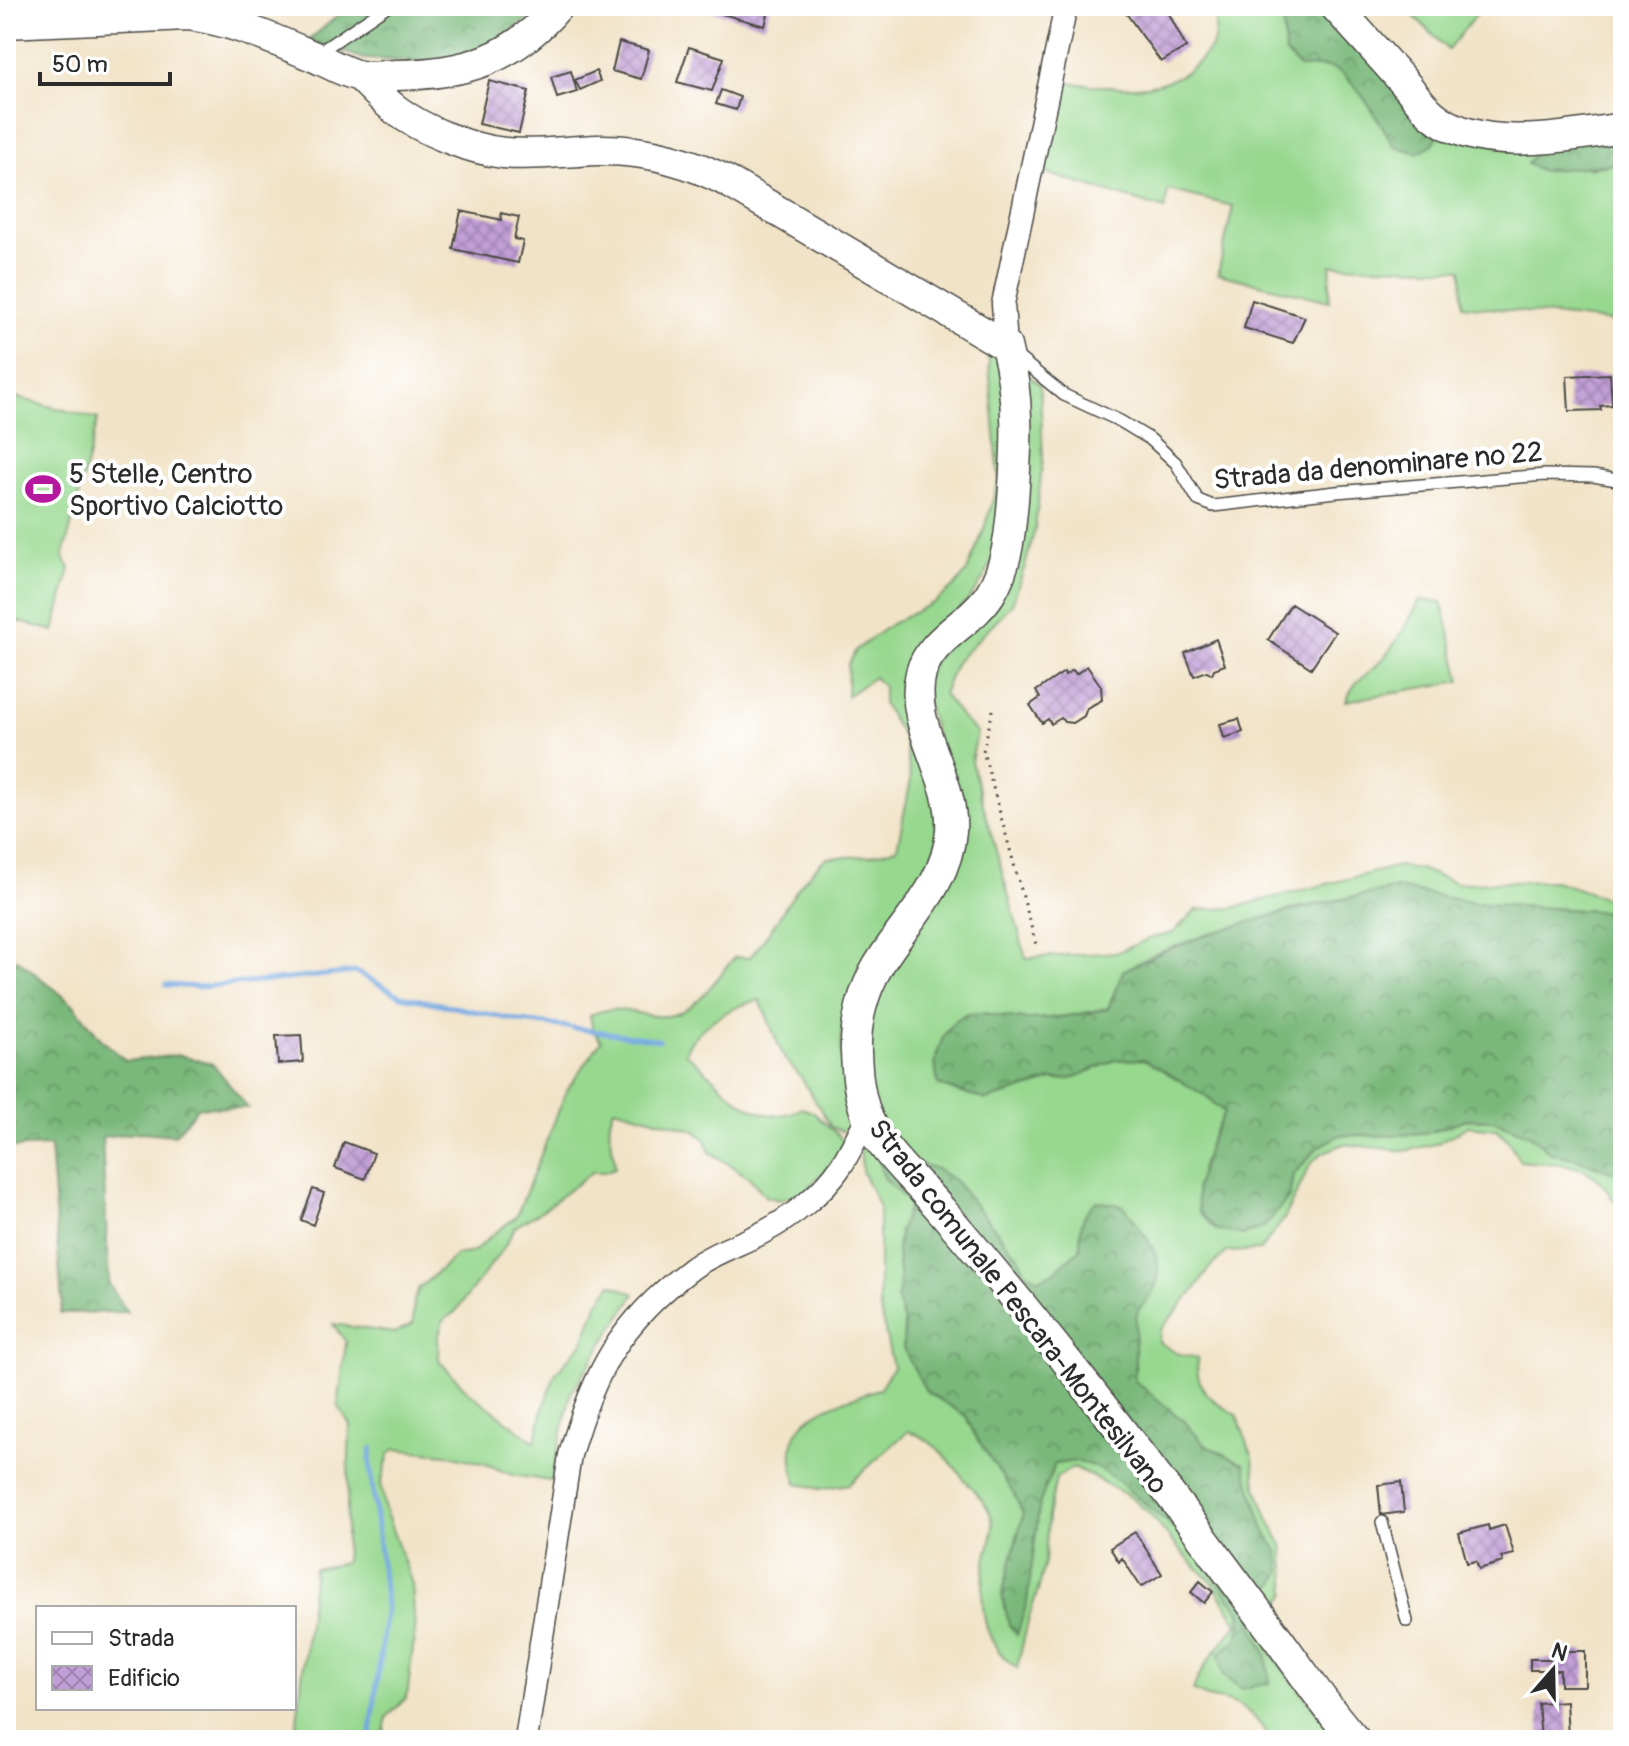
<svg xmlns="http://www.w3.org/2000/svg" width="1629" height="1746" font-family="Pangolin,sans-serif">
<defs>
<pattern id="forest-crowns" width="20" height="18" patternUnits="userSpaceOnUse" patternTransform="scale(2)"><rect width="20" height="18" fill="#79b87a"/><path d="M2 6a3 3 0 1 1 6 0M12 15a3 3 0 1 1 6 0" fill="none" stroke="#639664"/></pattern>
<pattern id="building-cross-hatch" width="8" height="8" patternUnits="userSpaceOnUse" patternTransform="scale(2)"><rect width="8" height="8" fill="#c29fd7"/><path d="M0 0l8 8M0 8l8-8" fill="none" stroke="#9e82af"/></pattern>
</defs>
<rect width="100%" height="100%" fill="#fff"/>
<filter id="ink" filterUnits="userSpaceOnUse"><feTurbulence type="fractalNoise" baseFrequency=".0125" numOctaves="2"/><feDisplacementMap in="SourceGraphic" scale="16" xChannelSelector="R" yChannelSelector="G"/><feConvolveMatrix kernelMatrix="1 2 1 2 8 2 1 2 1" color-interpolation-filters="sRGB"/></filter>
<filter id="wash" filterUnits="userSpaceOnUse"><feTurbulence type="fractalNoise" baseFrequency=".006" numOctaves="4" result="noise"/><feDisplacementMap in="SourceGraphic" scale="32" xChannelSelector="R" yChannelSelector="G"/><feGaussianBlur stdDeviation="1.8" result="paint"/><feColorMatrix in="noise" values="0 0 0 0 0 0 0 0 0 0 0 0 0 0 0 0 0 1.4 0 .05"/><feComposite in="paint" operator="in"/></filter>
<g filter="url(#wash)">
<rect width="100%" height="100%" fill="#f1e3c7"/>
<!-- grass -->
<path fill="#97d88f" stroke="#61825d" stroke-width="2" d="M1215,6H1282L1284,22L1300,68C1309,68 1324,65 1332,67C1353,75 1383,126 1394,146L1442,129L1529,148L1589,168L1623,163V323L1463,305L1462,269L1331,265L1329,301L1218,274L1233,206L1168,190L1165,209L1039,171L1060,82C1109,86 1165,99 1202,58C1206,53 1211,49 1213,43C1217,31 1215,18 1215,6Z
M1404,6H1483L1448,50Z
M987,342L1040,385L1043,458L1035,529L1026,563L1012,604L956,662L943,694L962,718L977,733L971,761L1026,958L1118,952L1151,938L1173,933L1196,910L1232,908L1398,866L1419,869L1457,883L1555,881L1609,899L1623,901V917L1609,912L1475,903L1397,888L1301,907L1206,935L1157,953L1123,971L1108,1008C1082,1013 1054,1020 1027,1019C992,1018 959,997 941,1043C934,1060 934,1067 939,1085L958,1092L987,1100L1052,1080L1071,1079L1115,1060L1144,1059L1204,1095L1224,1112L1209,1144L1196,1187L1199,1212L1217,1230L1244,1234L1264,1227L1289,1197L1293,1175L1317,1148L1340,1135L1391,1136L1431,1132L1466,1119L1493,1120L1530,1135L1551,1153L1577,1159L1615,1173L1623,1160V1206L1615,1203C1592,1157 1561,1166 1520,1161L1508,1140L1496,1129L1468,1126L1438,1143L1406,1151L1343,1144L1322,1153L1311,1163L1284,1219L1260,1250L1227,1252L1210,1267L1196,1288L1160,1330L1159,1342L1176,1353L1198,1358C1193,1390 1213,1401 1237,1415L1253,1458L1256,1485L1269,1520L1283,1545L1287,1593L1276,1611L1269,1635V1650L1338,1740H1270C1260,1721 1245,1704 1223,1700C1211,1698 1204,1697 1193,1690C1203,1663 1220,1646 1238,1624L1213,1583L1182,1553L1150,1514L1129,1496L1074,1467L1056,1478L1048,1516L1045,1561L1040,1584L1029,1617L1017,1668C978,1642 979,1596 987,1556C990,1545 995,1530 992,1519C987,1500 971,1489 960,1474C946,1456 931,1438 908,1431L849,1484L819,1489L797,1483C774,1416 828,1406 879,1389L893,1367L879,1305V1207L862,1171L860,1143L869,1106L863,1053L867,1009L881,978L908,933L936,898L948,875L959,832L952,788L922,689C927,660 948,646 968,626C991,603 1008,577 1013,546C1016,528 1015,519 1006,505C1002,540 992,572 969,599C948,624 918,640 908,673C891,733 948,791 935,850C928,879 908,900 892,923C869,955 841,997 841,1038C841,1065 848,1095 854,1122L851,1131H840L831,1127L801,1077L784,1058L760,1000C732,1006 696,1025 685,1053C719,1078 755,1135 802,1108L813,1112L846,1143L836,1159L802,1194L779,1200L765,1196L750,1178L710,1152L705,1139L694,1130L614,1108C603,1135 615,1143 615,1168L604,1172H592L543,1210L515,1227L505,1246L456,1311L443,1321L438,1338L439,1361L469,1392L535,1442L544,1406L556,1372L582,1344L598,1303L612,1284L635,1294L571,1393L551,1481L512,1475L486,1464L446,1454L395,1449L389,1454L381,1484L385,1510L412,1584L415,1631L407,1697L387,1717L382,1740H295L314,1569L345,1563L350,1425L338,1406L346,1342L333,1324L394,1333L413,1324L414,1300L419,1288L457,1255L474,1252L492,1235L516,1217L567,1090L601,1041L593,1030L590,1016C619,998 647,1024 676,1014C700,1006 719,975 735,957L749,958C780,924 790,888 826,858L869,856L897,848L911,780L904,739L883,704V686L874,677L847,696L848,665L856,650L891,624L935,602L957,584L967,571L983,532L999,480Z
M6,395L98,419L63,558L70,568L54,631L6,618Z
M1420,600L1442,602L1461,681L1346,701C1357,676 1361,681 1378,664C1396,645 1408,623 1420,600Z"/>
<!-- forest -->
<path fill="url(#forest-crowns)" stroke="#527252" stroke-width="2" d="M349,6H548L471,57L423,62L364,59L309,40Z
M1282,6H1320L1442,129L1433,144L1417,153L1394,146C1383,126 1353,75 1332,68C1324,65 1309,68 1300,68L1285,53Z
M1623,118V163L1542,171L1527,164L1539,146Z
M1397,888L1475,903L1609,912L1623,917V1160L1615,1173L1577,1159L1551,1153L1530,1135L1493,1120L1466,1119L1431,1132L1391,1136L1340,1135L1317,1148L1293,1175L1289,1197L1264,1227L1244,1235L1217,1230L1199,1212L1196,1187L1209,1144L1224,1112L1204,1095L1144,1059L1115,1060L1071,1079L1052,1080L987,1100L939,1085C934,1067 934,1060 941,1043C959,997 991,1018 1027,1019C1054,1020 1082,1013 1108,1009L1123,971C1209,926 1303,907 1397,888Z
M17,959L72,1003L101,1039L126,1061L180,1055L213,1064L248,1108L198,1107L175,1135L141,1132L102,1137L109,1284L127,1312L60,1313L62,1303L50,1146L6,1148V975Z
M902,1157L936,1169L955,1181L1020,1259L1025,1272L1039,1279L1054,1272L1080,1249C1080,1227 1080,1215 1097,1201L1124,1206C1142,1232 1172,1261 1152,1293C1148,1300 1140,1306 1137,1313C1135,1317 1135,1371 1135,1381L1185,1422L1204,1444L1244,1464L1264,1530L1278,1551L1281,1570L1275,1584L1263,1592L1252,1621L1267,1657L1270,1683L1242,1689L1224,1677L1219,1654L1236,1640L1241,1629L1240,1612L1183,1536L1117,1480L1096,1467L1078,1461L1055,1464L1040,1502L1027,1602L1017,1635L1009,1625L1002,1595L1023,1514L1014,1494L974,1434L967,1417L926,1391L903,1348L904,1323L897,1299L900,1286L897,1252L899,1232L910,1204C898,1189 880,1183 880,1161Z"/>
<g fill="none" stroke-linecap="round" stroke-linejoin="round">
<!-- stream -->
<path stroke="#74a8e0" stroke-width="5" d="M166,985L199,987L257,982L356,972L401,996L521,1021L568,1027
M573,1028L659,1040
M370,1740L386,1606L372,1484L370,1458L372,1448"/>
</g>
<g id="blocks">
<!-- building -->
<path fill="url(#building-cross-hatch)" d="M709,6H770L765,26L708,10Z
M1121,6H1165L1186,47L1161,62Z
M619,42L649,50L641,79L612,71Z
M689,47L724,58L712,91L677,82Z
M571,71L577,92L557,98L551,77Z
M596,71L600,81L580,90L575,80Z
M489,81L529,91L519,133L479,124Z
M721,90L740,97L736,110L716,104Z
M461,211L502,220L501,213L519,217L514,239L523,241L518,263L453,249Z
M1252,300L1305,317L1293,343L1244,328Z
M1610,374L1612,405L1600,406L1601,410L1569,411L1567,376Z
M1291,604L1335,632L1311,668L1268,640Z
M1216,639L1225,665L1214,669L1212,674L1207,671L1194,676L1185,653Z
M1087,666L1101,686L1102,700L1087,708L1084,716L1073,723L1064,722L1061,718L1051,724L1048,719L1042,723L1030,705L1040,698L1036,691L1064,672L1065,675L1073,670L1076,674Z
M1239,719L1243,732L1224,738L1220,724Z
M301,1035L303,1062L278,1064L276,1036Z
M344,1142L374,1153L365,1179L335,1168Z
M313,1189L324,1193L313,1225L301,1220Z
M1401,1482L1404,1512L1381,1515L1378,1485Z
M1488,1525L1489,1530L1505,1525L1514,1554L1501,1557L1503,1562L1479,1569L1476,1561L1467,1563L1459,1533Z
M1135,1532L1162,1574L1141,1587L1122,1558L1119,1562L1110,1548Z
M1200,1581L1213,1592L1204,1603L1191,1592Z
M1555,1651H1585V1686H1560V1670H1530V1659H1555Z
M1566,1701L1568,1737L1541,1739L1538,1703Z"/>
</g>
</g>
<g filter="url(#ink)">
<use href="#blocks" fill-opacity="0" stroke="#494742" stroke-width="2"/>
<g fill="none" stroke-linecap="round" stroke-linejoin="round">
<!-- lane casing -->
<g stroke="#494742" stroke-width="14">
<path id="lane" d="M318,53L387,6
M1015,355L1064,395L1120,421L1150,439L1176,463L1198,500L1213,506L1336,492L1545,475L1593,476L1623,481
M1382,1522L1407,1621"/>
</g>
<!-- street casing -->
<g stroke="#494742" stroke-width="25">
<path id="street" d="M1006,346L1003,304L1066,6
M526,1740L570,1455C594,1370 620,1323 691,1269C712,1253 739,1245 762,1233C791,1218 823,1193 841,1166C851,1150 859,1133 867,1117"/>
</g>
<!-- secondary casing -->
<g stroke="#494742" stroke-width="33">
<path id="secondary" d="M1335,6C1357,30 1379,54 1401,79C1411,90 1421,105 1433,115C1480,155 1568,136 1623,128
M6,23L188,15C233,21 273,39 315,57C329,63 345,73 360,76C371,78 385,76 396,75C464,74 513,60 558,6
M360,76C372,88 383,100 396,110C424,131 469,149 504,153C535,156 566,151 597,150C646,149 689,160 732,184L1006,346C1020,398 1017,447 1013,500C1010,532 1008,566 990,594C971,624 930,638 921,673C907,726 955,777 951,831C947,886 904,922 878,966C863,991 855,1023 856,1052C857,1082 861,1112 878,1138C896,1165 922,1187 943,1212C996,1273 1048,1337 1098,1401C1159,1478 1217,1558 1276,1636C1302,1671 1326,1708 1355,1740"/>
</g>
<!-- path -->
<path stroke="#494742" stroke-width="3" stroke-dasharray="2 6" stroke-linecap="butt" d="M993,710L983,751L1037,948"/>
<!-- lane -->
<use href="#lane" stroke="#fff" stroke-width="11"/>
<!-- street -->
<use href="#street" stroke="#fff" stroke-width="22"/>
<!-- secondary -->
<use href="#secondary" stroke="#fff" stroke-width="30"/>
</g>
</g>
<!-- icons -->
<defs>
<g id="stadium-bare" transform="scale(2.76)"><path d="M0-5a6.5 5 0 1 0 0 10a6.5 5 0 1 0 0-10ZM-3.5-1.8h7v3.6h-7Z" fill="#b5179e" stroke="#fff" stroke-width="2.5" paint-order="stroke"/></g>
</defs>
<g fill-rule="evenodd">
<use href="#stadium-bare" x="43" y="489"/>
</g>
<g text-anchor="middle" stroke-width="8" stroke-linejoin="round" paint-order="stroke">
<!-- street labels -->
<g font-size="28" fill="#2b2b2b" stroke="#fff">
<text transform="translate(1378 465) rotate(-5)" y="10">Strada da denominare nº 22</text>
<text transform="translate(1019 1306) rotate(52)" y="10">Strada comunale Pescara-Montesilvano</text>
</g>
<!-- poi labels -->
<g font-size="28" fill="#2b2b2b" stroke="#fff" text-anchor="start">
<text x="69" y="483">5 Stelle, Centro<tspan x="69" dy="32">Sportivo Calciotto</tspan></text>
</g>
</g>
<!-- margin -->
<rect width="1629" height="1746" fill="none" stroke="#fff" stroke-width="32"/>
<!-- legend -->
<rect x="36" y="1606" width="260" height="104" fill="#ffffff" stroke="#aaaaaa" stroke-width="2"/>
<rect x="52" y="1632" width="40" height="12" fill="#ffffff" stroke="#aaaaaa" stroke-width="2"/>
<text x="108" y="1646" font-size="24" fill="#2b2b2b">Strada</text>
<rect x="52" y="1666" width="40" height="24" fill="url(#building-cross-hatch)" stroke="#aaaaaa" stroke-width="2"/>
<text x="108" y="1686" font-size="24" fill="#2b2b2b">Edificio</text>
<!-- north arrow -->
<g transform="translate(1553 1670) rotate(20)" stroke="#ffffff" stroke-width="6" paint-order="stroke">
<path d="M0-6L14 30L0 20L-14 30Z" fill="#2b2b2b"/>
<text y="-12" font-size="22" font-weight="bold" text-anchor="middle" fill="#2b2b2b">N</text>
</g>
<!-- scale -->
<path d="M40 72v12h130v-12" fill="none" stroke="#2b2b2b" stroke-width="4"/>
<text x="52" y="72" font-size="24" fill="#2b2b2b" stroke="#ffffff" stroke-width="6" paint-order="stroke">50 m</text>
</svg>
